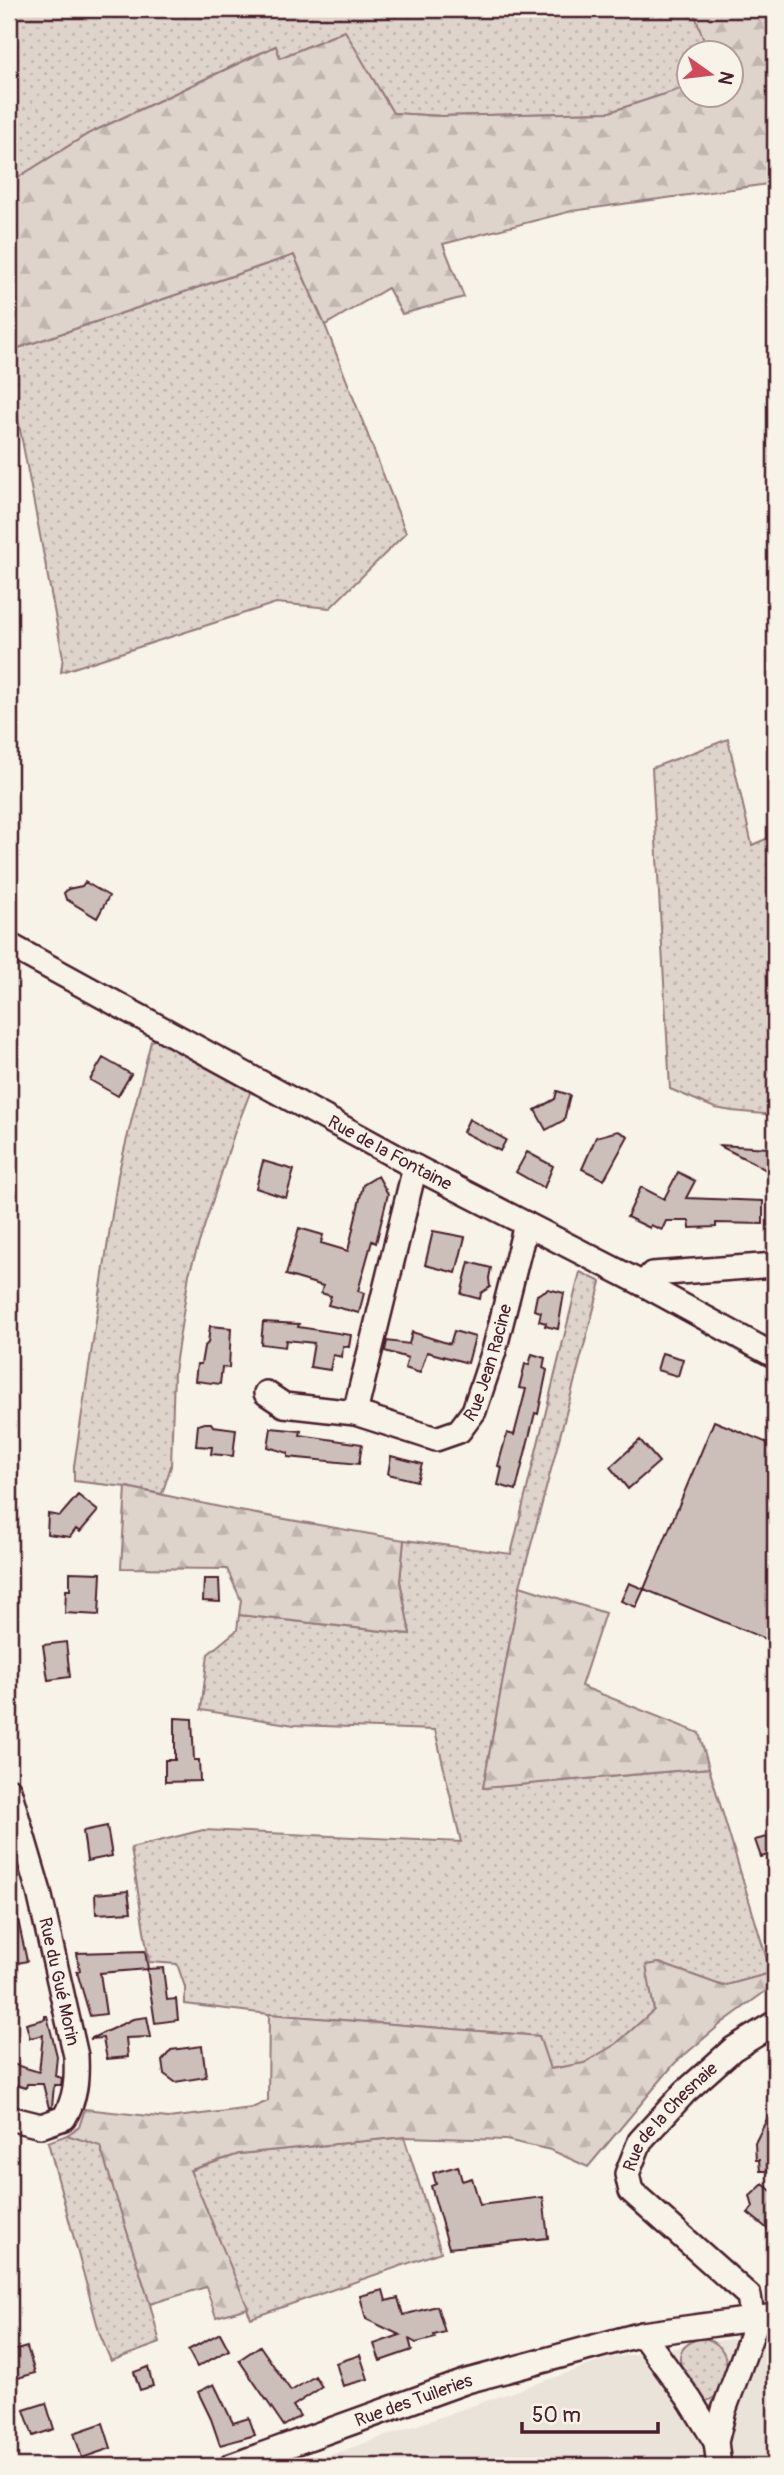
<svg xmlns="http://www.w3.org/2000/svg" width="784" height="2475" font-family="Pangolin,sans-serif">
<defs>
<pattern id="grass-dots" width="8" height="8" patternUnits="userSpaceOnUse" patternTransform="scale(1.75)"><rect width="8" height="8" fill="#ded4cc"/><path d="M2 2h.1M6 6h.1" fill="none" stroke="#c0b6af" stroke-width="1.8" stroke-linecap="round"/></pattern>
<pattern id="forest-firs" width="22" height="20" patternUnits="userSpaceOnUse" patternTransform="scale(1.75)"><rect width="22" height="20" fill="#ded4cc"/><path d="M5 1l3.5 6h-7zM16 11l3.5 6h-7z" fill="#c0b6af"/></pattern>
</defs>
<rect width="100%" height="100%" fill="#f7f3e8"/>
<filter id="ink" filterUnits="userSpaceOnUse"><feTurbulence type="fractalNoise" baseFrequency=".0143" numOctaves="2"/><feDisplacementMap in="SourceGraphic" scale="14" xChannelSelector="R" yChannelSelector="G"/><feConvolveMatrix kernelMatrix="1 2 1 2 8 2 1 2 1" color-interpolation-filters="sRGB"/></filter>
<g filter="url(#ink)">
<!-- built -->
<path fill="#eae3da" d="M775,2332V2466H299L610,2358Z"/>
<!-- grass -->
<path fill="url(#grass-dots)" stroke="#947a7c" stroke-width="2" d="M9,9H693L708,52H690L689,86L610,112L441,116L393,113L344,31L280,58L275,46L88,134L9,183Z
M294,255L325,325L406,533L330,608L276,603L61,672L63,657L9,371V351Z
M728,739L752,845L775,835V1138L774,1115L732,1111L715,1108L670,1089L652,768Z
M163,1038L253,1085L234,1134L189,1274L174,1372L171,1466L162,1494L126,1487L74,1481V1466L118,1175L151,1041Z
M580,1272L601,1282L520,1586L483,1788L709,1768L771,1973L723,1986L659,1963L647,1965L654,2010L616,2044L584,2064L549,2069L539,2036L269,2014L185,2004V1987L177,1964L149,1962L131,1848L203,1830L461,1842L435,1730L294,1725L201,1710L208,1654L237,1630L239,1615L410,1634L400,1581L404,1540L511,1554Z
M67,2135L100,2145L150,2304L160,2343L111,2361L100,2335L48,2142Z
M404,2137L441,2252L251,2318L189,2171L239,2154Z
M700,2338C737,2340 733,2396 706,2401L701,2398C687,2378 662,2351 700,2338Z"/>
<!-- forest -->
<path fill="url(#forest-firs)" stroke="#947a7c" stroke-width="2" d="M693,9H775V183L572,211L443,244L464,297L402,314L388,288L325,325L294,255L9,351V183L88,134L276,46L280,58L345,31L393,113L441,116L610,112L689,86L690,94H732V52H708Z
M126,1487L234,1510L404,1540L400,1581L410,1634L239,1615L241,1600L227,1569L121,1568Z
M520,1586L605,1613L581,1686L699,1733L709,1768L483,1788Z
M659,1963L723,1986L771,1973L774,1985L722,2023L675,2063L588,2167L551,2150L506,2140L404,2137L239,2154L190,2170L248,2308L216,2317L206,2287L150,2304L100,2146L67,2135L79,2127L85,2109L168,2118L252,2108L268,2101L269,2014L539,2036L550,2069L584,2063L616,2044L654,2010L646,1965Z"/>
<!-- building -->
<path fill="#ccbfb9" stroke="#4a1f2b" stroke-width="2" d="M85,882L109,896L97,918L66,899L64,893L68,889L82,886Z
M103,1058L131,1074L118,1096L90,1080Z
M557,1091L570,1095L564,1120L546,1130L535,1110L555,1099Z
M469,1119L506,1140L500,1151L463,1132Z
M618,1131L628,1136L604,1180L582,1169L596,1137Z
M718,1145L769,1148L768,1171L752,1162Z
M527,1152L553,1166L544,1188L516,1172Z
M263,1161L294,1170L286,1198L256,1188Z
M678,1172L695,1181L686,1198L763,1201V1224L716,1223V1227L690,1228L689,1221H666L662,1230L651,1225L650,1228L627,1217L641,1187L664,1199Z
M378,1176L388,1194L376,1243L372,1241L358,1291L364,1293L359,1313L328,1305L331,1296L321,1293L323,1286L286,1275L299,1228L323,1235L321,1243L348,1251L363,1185Z
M433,1231L465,1237L456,1273L425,1265Z
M469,1262L491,1268L489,1278L490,1287L481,1293L480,1299L461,1294Z
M548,1289L564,1293L558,1329L545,1326L546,1323L539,1321L541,1312L534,1310L537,1295Z
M263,1322L299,1324L298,1327L351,1335L349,1347L343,1346L342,1357L333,1355L330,1370L310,1367L314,1343L286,1340L285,1347L261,1344Z
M210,1326L231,1328L229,1368L222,1367L220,1384L195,1381L197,1364H201L204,1347L208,1343Z
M454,1331L475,1337L468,1363L427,1352L420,1373L405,1368L408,1358L385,1351L387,1341L409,1344L412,1332L450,1344Z
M662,1353L683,1359L678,1376L657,1370Z
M532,1354L545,1358L543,1368L547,1370L538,1414L535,1413L516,1490L498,1485L502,1468L498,1466L507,1433L514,1435L526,1389L519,1388L525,1364L529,1365Z
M714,1421L775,1446V1643L644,1589Z
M205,1423H211L213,1426L236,1429L233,1456L211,1454L212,1447L196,1446L198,1425Z
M271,1428L301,1431L300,1435L362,1444L359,1464L288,1457V1453L268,1447Z
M640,1440L659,1462L628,1489L610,1467Z
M391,1456L422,1464L417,1481L388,1474Z
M78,1495L98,1511L80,1532L76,1529L70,1537L47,1534L48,1514L60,1516Z
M70,1572L101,1573L99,1615L65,1613L66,1590H70Z
M204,1579H219L220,1602L203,1601Z
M629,1583L644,1589L636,1607L621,1601Z
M66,1642L70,1677L48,1680L43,1645Z
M175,1718L192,1719L194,1760H199L200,1781L165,1782V1760H175Z
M107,1826L112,1856L87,1861L83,1831Z
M775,1835V1853L761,1857L755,1840Z
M128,1891L131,1912L96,1914L95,1894Z
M15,1906L27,1961L9,1965V1907Z
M145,1951L148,1969L163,1968L167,2000L176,1999L178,2020L155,2023L147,1969L100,1973L106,2014L90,2016L77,1972L80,1971L77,1953Z
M45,2016H47L57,2056L55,2076L62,2078L61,2085H54L52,2107L49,2108L43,2084H27L26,2088L9,2083V2063L39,2072L43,2035L30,2038L26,2024L45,2019Z
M147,2017L151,2037L126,2038L128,2057L107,2059L103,2038L90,2039L133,2019Z
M202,2046L206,2077L175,2082L164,2074L162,2061L171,2050Z
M775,2103V2171H760L759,2160H756L755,2143Z
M458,2166L462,2181L472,2178L480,2205L543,2197L548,2238L449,2248L431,2186L436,2184L433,2173Z
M763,2184L775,2194V2235L748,2213L753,2207L750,2196Z
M383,2290L386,2301L398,2298L403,2315L437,2306L445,2332L434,2335L435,2338L416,2343L409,2339L412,2350L380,2361L374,2344L400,2335L366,2319L360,2296Z
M220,2333L229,2350L197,2367L188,2350Z
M260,2346L291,2391L315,2376L322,2387L293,2406L300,2416L284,2426L239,2360Z
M27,2347L35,2373L11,2380L9,2352Z
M360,2355L368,2379L343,2386L336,2363Z
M148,2367L153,2386L140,2390L134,2372Z
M214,2384L233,2423L249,2418L255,2435L220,2445L211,2419L198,2392Z
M46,2403L54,2429L33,2436L24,2410Z
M103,2423L111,2448L82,2458L74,2433Z"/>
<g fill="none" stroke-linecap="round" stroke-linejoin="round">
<!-- minor casing -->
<g stroke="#4a1f2b" stroke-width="28">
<g id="minor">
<path id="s1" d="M9,945L415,1167L643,1284L775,1356"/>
<path d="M643,1284L652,1274L775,1265"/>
<path id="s2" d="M266,1393L284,1405L355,1413L436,1439L459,1431L474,1411L494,1351L526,1224"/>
<path d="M355,1413L415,1167"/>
<path id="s3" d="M9,1790L39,1892L76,2056C77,2079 76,2098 64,2118L41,2126L9,2118"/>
<path d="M642,2334L690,2400L716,2442"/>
<path id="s4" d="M231,2466L467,2381L642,2334L775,2316"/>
<path id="s5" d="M719,2466L716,2442L724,2410L754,2328L749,2296L631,2191L627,2174L640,2141L685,2092L733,2049L775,2023"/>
</g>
</g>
<!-- minor -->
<use href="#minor" stroke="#f7f3e8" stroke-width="23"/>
</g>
</g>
<g text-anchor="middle" stroke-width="6" stroke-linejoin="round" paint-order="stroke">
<!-- street labels -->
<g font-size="18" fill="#4a1f2b" stroke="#f7f3e8">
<text dy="6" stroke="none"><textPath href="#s1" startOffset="434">Rue de la Fontaine</textPath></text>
<text dy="6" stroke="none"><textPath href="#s2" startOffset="278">Rue Jean Racine</textPath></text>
<text dy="6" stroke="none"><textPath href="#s3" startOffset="198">Rue du Gué Morin</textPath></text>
<text dy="6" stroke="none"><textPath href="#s5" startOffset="425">Rue de la Chesnaie</textPath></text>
<text dy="6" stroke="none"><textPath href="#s4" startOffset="194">Rue des Tuileries</textPath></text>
</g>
</g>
<!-- margin -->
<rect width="784" height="2475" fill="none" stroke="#f7f3e8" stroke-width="35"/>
<rect x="18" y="18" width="749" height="2440" fill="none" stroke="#4a1f2b" stroke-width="2.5" filter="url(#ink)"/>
<!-- north arrow -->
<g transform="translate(710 74) rotate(104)"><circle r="33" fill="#f7f3e8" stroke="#b29e9c" stroke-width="2"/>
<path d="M0-5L12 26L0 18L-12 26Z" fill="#d1495b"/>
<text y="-10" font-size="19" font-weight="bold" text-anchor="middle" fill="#4a1f2b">N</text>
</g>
<!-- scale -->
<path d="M522 2422v10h136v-10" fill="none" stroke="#4a1f2b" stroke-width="3.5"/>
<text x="532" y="2422" font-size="21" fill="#4a1f2b" stroke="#f7f3e8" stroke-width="5" paint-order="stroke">50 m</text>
</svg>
